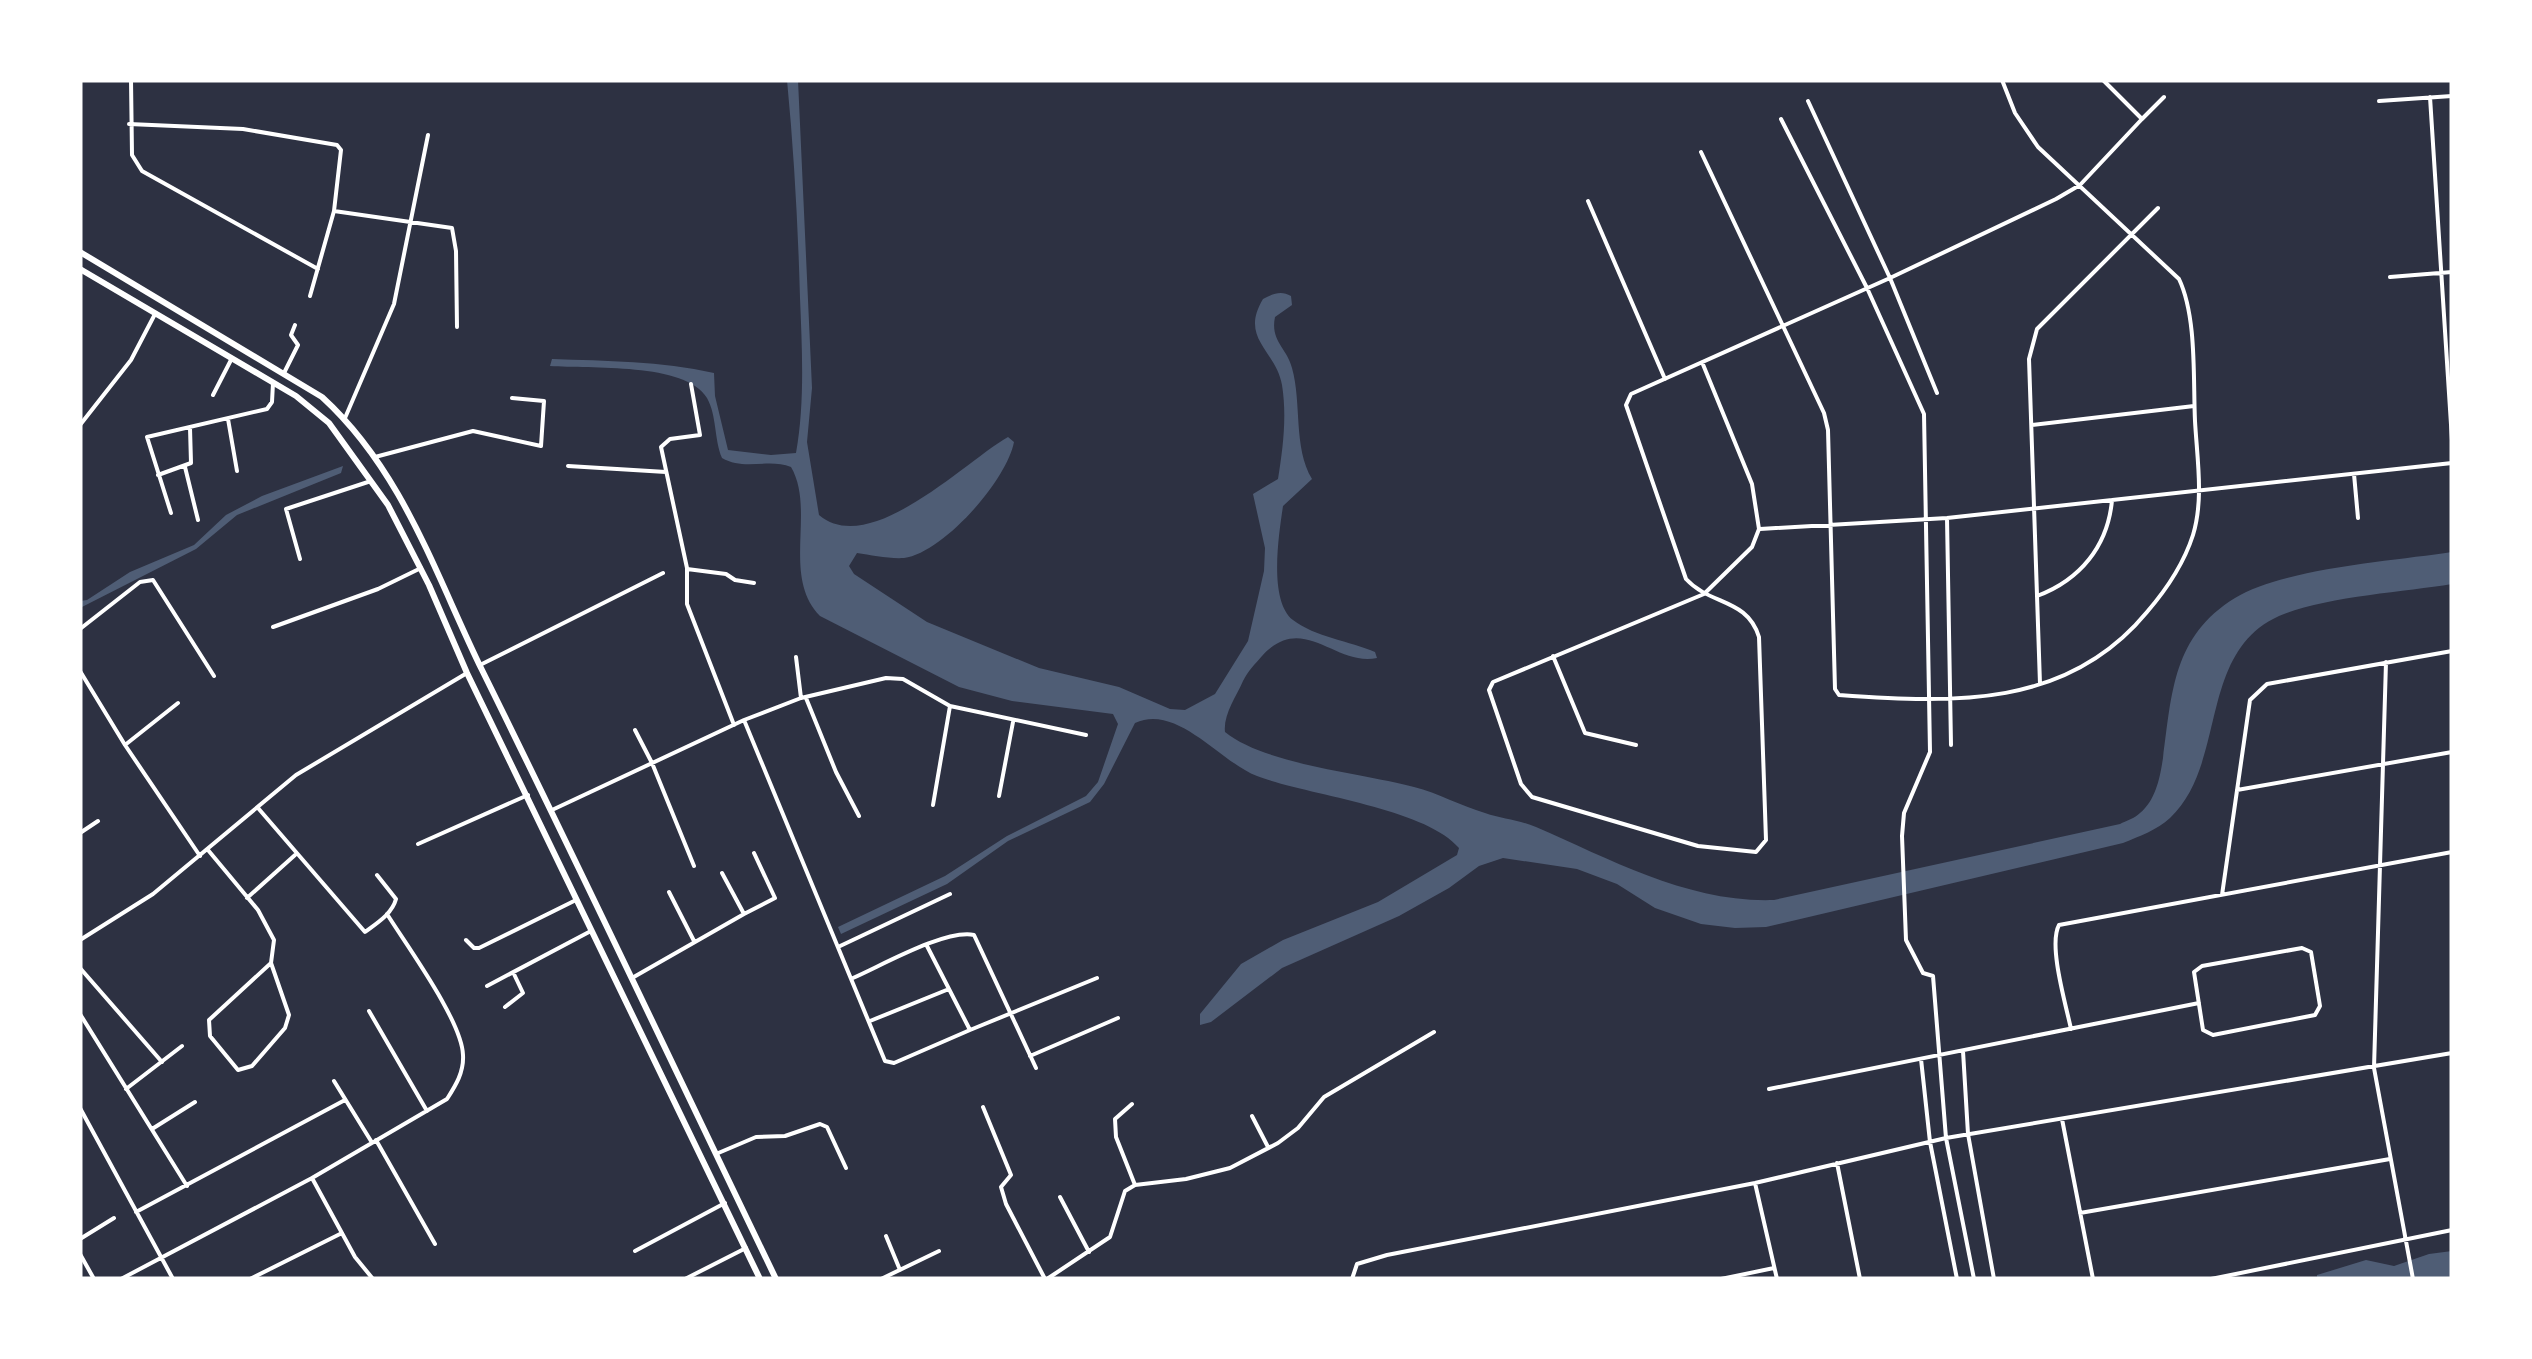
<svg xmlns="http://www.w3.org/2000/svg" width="2532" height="1359" font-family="'Nunito Sans',sans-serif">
<rect width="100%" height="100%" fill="#2d3142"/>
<!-- water -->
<path fill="#4f5d75" d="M787,80H798L812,388L807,442L819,515C870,558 963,463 1008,437L1014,442C1007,480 943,553 904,558C889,559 871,555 857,553L849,566L854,574L927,622L1039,668L1119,687L1170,709L1185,710L1215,694L1248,641L1264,571L1265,548L1253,494L1278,479C1283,448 1287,416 1282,385C1276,350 1239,339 1263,299C1272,294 1281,290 1291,296L1292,305L1275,317C1270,341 1287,348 1292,368C1302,404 1293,447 1312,479L1283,506C1279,534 1268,600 1293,620C1315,637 1350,641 1375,652L1377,658C1335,667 1303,611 1262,656C1255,664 1248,671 1243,681C1236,697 1223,715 1225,732C1266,765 1362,773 1414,787C1438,793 1461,806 1485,813C1502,819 1520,820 1536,827C1612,860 1689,903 1774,900L2120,824C2126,821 2135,818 2140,813C2156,800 2160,777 2163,758C2172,692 2173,636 2235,598C2284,568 2394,561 2452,552V584C2404,592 2322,597 2279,616C2197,653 2228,763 2170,818C2157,830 2140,836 2123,843L1766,927L1735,928L1701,924L1655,908L1617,884L1577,869L1503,858L1479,866L1449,888L1399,916L1282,968L1211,1022L1200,1025V1014L1241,964L1283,940L1378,902L1457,855L1459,848C1426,808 1307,795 1257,776C1220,762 1177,703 1135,723L1104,784L1090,802L1008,841L947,884L841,934L838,927L945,876L1007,836L1086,796L1098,782L1118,724L1113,714L1012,701L959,687L820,616C781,576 816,510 791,467C769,458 744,471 722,458C714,439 717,416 707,398C686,362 589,369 550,366L552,359C606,361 661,361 714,373L715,396L728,450L771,455L796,453C805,403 802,349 800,298C798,225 794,153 787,80Z
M343,466L341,473L237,515L196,549L80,608V601L87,600L130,572L194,545L226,515L262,496Z
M2452,1251V1279H2317V1275L2366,1260L2394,1266L2429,1254Z"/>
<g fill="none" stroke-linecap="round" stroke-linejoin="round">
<!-- minor -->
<path stroke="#fff" stroke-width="4" d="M131,80L132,155L142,171L318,269
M2430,97L2452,440
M1808,101L1890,278L1937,393
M2379,101L2452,96
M1781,119L1867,288L1924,414L1930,752L1904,813L1902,836L1906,940L1923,973L1933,976L1946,1138L1974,1279
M2142,119L2164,97
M129,124L243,129L337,145L341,150L334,211L310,296
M1701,152L1824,413L1828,430L1835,689L1839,695C1953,703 2067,709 2147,612C2166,590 2184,563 2193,535C2204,499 2197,458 2195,421C2193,379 2197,317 2179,279L2038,147L2015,113L2002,80
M1588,201L1665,379
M334,211L452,228L456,251L457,327
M2390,277L2452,272
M1702,362L1752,484L1759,529L1752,547L1704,594L1493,682L1489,690L1521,784L1532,797L1698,846L1756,852L1766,840L1759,637C1747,598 1711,606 1686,579L1626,405L1631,394L1890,278L2056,199L2080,185L2142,119L2103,80
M284,373L298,345L291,335L295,325
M691,384L700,435L670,439L661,447L687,568V604L734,725
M213,395L232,358
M345,418L394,304L428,135
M228,419L237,471
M80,425L131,360L155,314
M2032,425L2194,406
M375,457L473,431L541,446L544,401L512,398
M568,466L666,472
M185,467L198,520
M2354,474L2358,518
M158,475L191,463L190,428
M171,513L147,437L267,409L272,402L273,383
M1947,518L1951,745
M1760,529L1947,518L2452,463
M300,559L286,509L371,481
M687,569L726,574L735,580L754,583
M2037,596C2080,580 2108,546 2112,500
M273,627L378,589L421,568
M80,629L140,582L153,580L214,676
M1553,656L1585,733L1636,745
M796,657L801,698
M2386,662L2374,1068L2413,1279
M480,665L663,573
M80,671L125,745L200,856
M2040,684L2029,359L2037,329L2158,208
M806,698L836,772L859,816
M744,720L885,1061L894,1063L970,1030
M635,730L652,763L694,866
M125,745L178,703
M2237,790L2452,752
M999,796L1013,722
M933,805L950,706
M258,808L365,932C377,923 392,914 396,899L377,875
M552,810L744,720L801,698L886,678L903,679L950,706L1086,735
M80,833L98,821
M418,844L528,795
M208,850L258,910L274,940L271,963L289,1015L285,1028L252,1066L238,1070L210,1036L209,1020L271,963
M669,892L694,941
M2222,895L2250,700L2267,684L2452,651
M247,898L295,855
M744,914L775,898L754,853
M80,940L153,894L296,775L467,673
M466,940L474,948H479L574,901
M927,946L970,1030L1097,978
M838,947L950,894
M2302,948L2311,952L2320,1006L2315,1015L2213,1035L2203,1030L2194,972L2202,966Z
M80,968L162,1062
M632,978L744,914L722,873
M853,978C881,966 945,929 974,935L1036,1068
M487,986L589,932
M505,1007L523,993L513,972
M369,1011L427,1111
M80,1014L187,1186
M870,1021L949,989
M2071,1029C2066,1005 2048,945 2059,925L2452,852
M1963,1051L1968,1134L1994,1279
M1030,1056L1118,1018
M1921,1059L1930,1142L1957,1279
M334,1081L371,1141
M126,1089L182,1046
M1769,1089L2199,1003
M1132,1104L1115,1119L1116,1137L1135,1185
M983,1107L1011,1175L1001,1187L1006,1204L1045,1279
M80,1108L173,1279
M1252,1116L1268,1147
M2062,1119L2093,1279
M152,1129L195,1102
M376,1140L435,1244
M716,1154L756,1137L785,1136L820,1124L827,1127L846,1168
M1837,1163L1860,1279
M312,1178L355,1257L373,1279
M1755,1183L1777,1279
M1060,1197L1089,1252
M136,1212L345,1100
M2080,1213L2390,1159
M886,1236L900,1270
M80,1239L114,1218
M635,1251L725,1203
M80,1254L94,1279
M121,1279L312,1178L447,1099C456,1085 464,1072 463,1055C462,1021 407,946 387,914
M250,1279L342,1233
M685,1279L746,1248
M881,1279L939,1251
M1047,1279L1110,1237L1125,1191L1135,1185L1186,1179L1230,1168L1278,1143L1298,1128L1324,1097L1434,1032
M1352,1279L1357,1264L1387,1255L1755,1183L1946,1138L2452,1053
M1721,1279L1774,1268
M2211,1279L2452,1230"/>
<!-- primary -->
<path stroke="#fff" stroke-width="6" d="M80,252L322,397C403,471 435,574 482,670C582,872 678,1076 776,1279
M80,269L296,396L329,423L388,505L429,585L467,673L760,1279"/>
</g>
<!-- border -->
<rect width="2532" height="1359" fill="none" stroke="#ffffff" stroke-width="165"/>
</svg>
